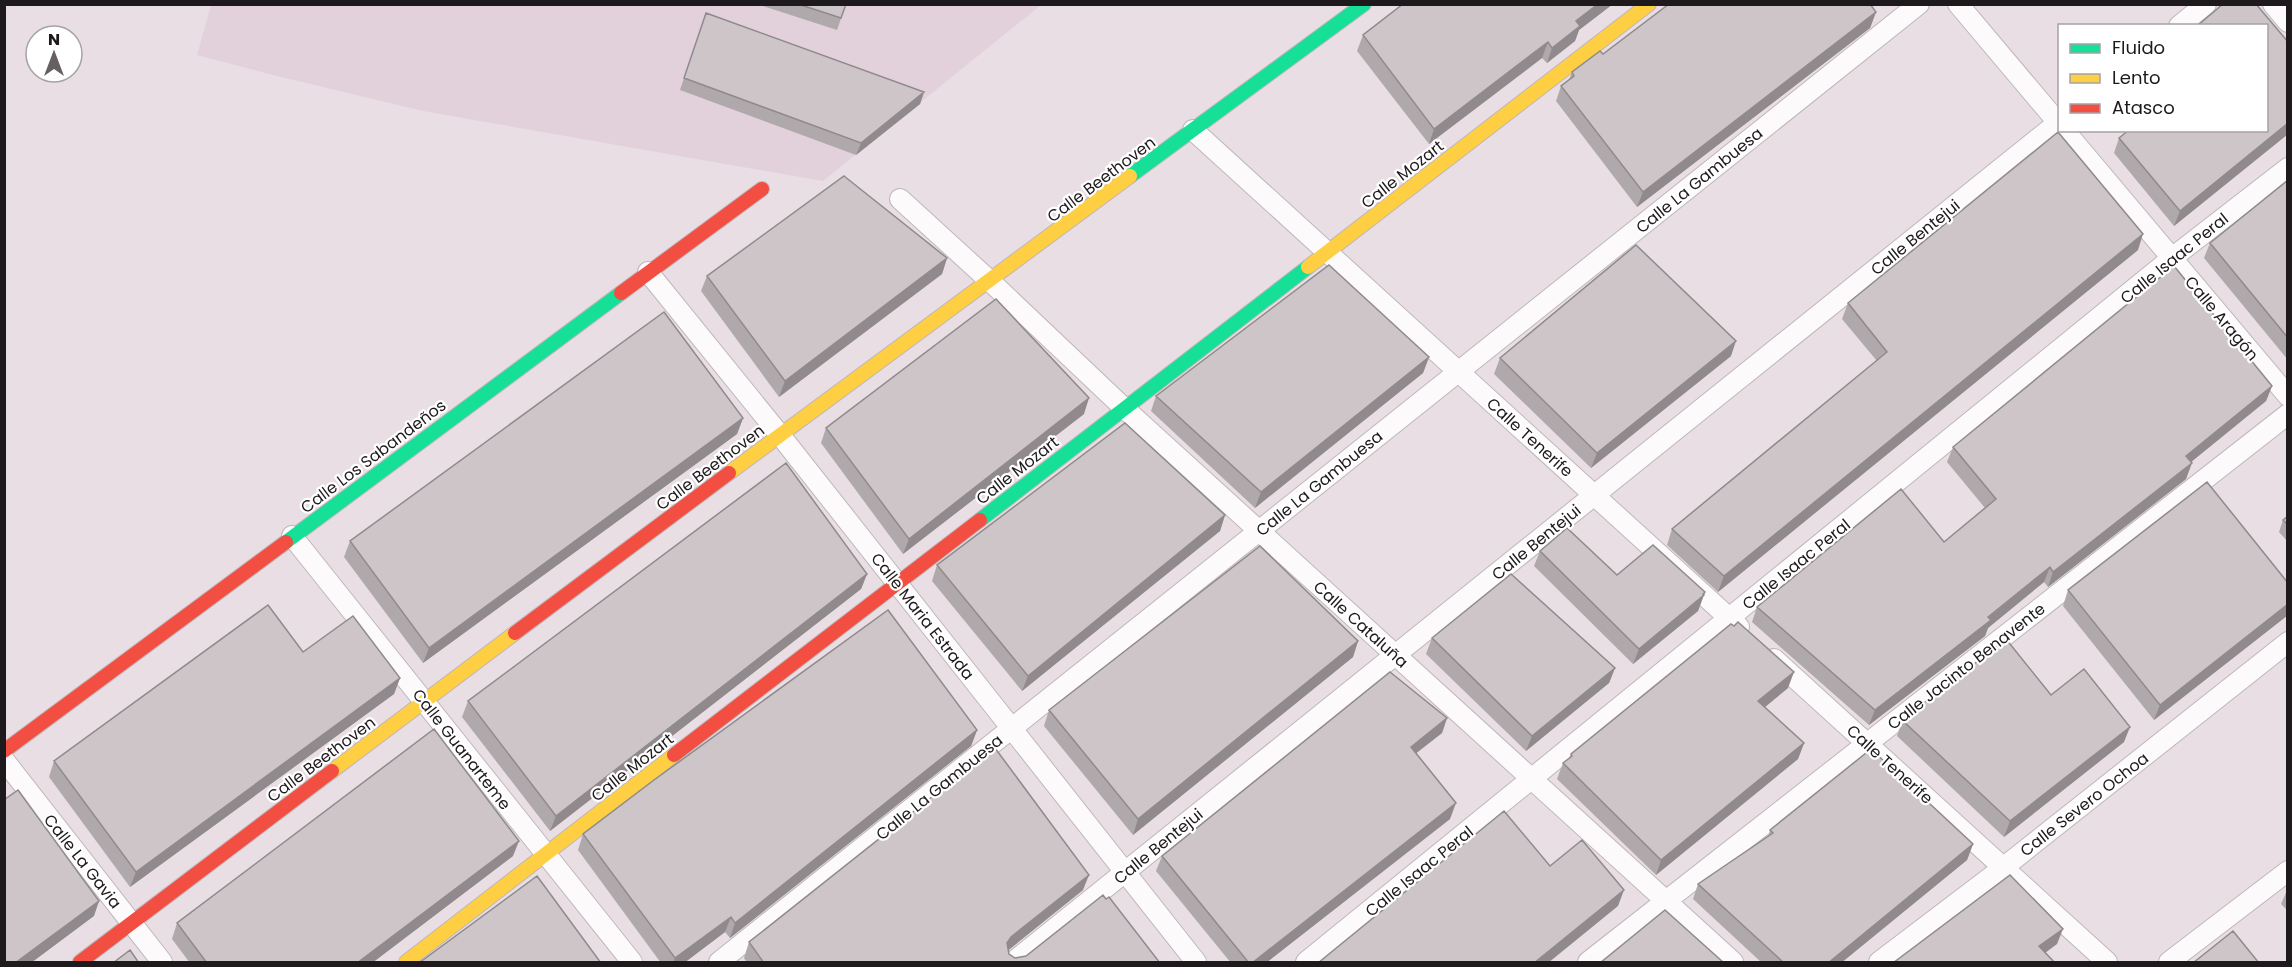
<svg xmlns="http://www.w3.org/2000/svg" width="2292" height="967" font-family="Poppins,sans-serif">
<rect width="100%" height="100%" fill="#e8dee4"/>
<!-- built -->
<path fill="#e2d1db" d="M211,5H1041L823,181L423,111L281,77L197,55Z"/>
<g fill="none" stroke-linecap="round" stroke-linejoin="round">
<!-- street casing -->
<g stroke="#beb7bb" stroke-width="22">
<path id="street" d="M1958,4L2060,125
M2273,4L2288,22
M2179,26L2206,4
M1193,130L1739,627
M2064,130L2288,396
M900,199L991,282L1125,409L1733,962
M648,272L780,435L1196,962
M292,536L632,962
M1774,659L2107,962
M4,760L162,962
M719,962L1919,4
M1013,962L2060,121
M1306,962L2172,258L2288,168
M1588,962L2288,414
M1879,962L2004,867L2288,642
M2169,962L2288,871"/>
</g>
<!-- fast casing -->
<g stroke="#beb7bb" stroke-width="16">
<path id="fast" d="M1130,176L1364,4
M980,520L1308,267
M286,542L621,293"/>
</g>
<!-- slow casing -->
<g stroke="#beb7bb" stroke-width="16">
<path id="slow" d="M1308,267L1649,4
M729,473L1130,176
M332,771L515,633
M406,962L674,755"/>
</g>
<!-- jam casing -->
<g stroke="#beb7bb" stroke-width="16">
<path id="jam" d="M621,293L762,189
M515,633L729,473
M4,751L286,542
M674,755L980,520
M80,962L332,771"/>
</g>
<!-- street -->
<use href="#street" stroke="#fcfafb" stroke-width="20"/>
<!-- fast -->
<use href="#fast" stroke="#16e098" stroke-width="14"/>
<!-- slow -->
<use href="#slow" stroke="#ffcf43" stroke-width="14"/>
<!-- jam -->
<use href="#jam" stroke="#f24e42" stroke-width="14"/>
</g>
<!-- wall -->
<path fill="#b0a9ac" d="M757,4H846L837,30Z
M1403,4H1613L1579,30L1575,41L1547,63L1542,58L1429,144L1357,51L1363,35Z
M1876,12L1870,28L1637,207L1556,101L1561,86L1569,80L1572,72L1603,54Z
M706,13L924,92L920,104L856,155L680,90Z
M2288,42V134L2174,226L2114,153L2119,138Z
M2288,180V360L2204,258L2210,243Z
M2138,250L1718,592L1667,545L1672,529L1877,361L1842,319L1848,303Z
M947,258L942,274L779,397L701,291L707,276Z
M1731,356L1591,468L1494,374L1500,358Z
M1429,357L1423,373L1255,508L1151,411L1156,396Z
M2272,386L2266,401L2191,462L2186,479L2048,587L2044,582L1988,628L1985,636L1869,725L1752,622L1757,607L1944,542L1985,508L1947,462L1953,447Z
M1084,414L903,554L821,443L826,428Z
M743,418L737,434L423,663L344,557L350,541Z
M1225,515L1220,531L1022,691L932,581L937,565Z
M2288,516V542L2279,532L2283,520Z
M1540,551L1617,575L1705,592L1698,611L1633,664L1534,566Z
M867,574L861,589L550,831L462,717L468,701Z
M2288,583V615L2154,720L2063,606L2068,590Z
M1432,638L1615,668L1609,683L1526,751L1426,654Z
M1358,641L1353,657L1133,835L1044,726L1049,710Z
M303,652L400,678L394,694L130,887L49,777L54,761Z
M1788,688L1764,707L1804,743L1798,759L1656,875L1557,779L1563,763L1569,758L1571,754Z
M2051,695L2124,742L2004,837L1897,736L1902,720Z
M1447,718L1442,733L1416,753L1450,819L1266,963H1231L1156,871L1162,856Z
M977,730L971,746L730,938L725,932L684,963H661L578,850L583,834Z
M1770,830L1973,844L1967,860L1841,963H1762L1693,899L1698,884L1769,835Z
M513,856L372,963H190L172,939L177,923Z
M2288,888V911L2281,904Z
M1083,890L1008,950L1009,954L1015,958L1160,963H747L744,958L749,942Z"/>
<!-- shaded-wall -->
<path fill="#908a8c" d="M1598,4H1613L1579,30L1575,41L1547,63L1552,48L1576,21Z
M1876,12L1870,28L1637,207L1643,192Z
M1548,42L1542,58L1429,144L1434,129Z
M924,92L920,104L856,155L861,143Z
M2288,123V134L2174,226L2180,211Z
M2143,234L2138,250L1718,592L1724,576Z
M947,258L942,274L779,397L785,381Z
M1736,341L1731,356L1591,468L1597,453Z
M1429,357L1423,373L1255,508L1261,492Z
M2272,386L2266,401L2180,471L2186,456Z
M1089,398L1084,414L903,554L909,539Z
M743,418L737,434L423,663L429,648Z
M2192,463L2186,479L2048,587L2053,572Z
M1225,515L1220,531L1022,691L1028,676Z
M2050,567L2044,582L1988,628L1985,636L1869,725L1875,710Z
M867,574L861,589L550,831L556,816Z
M1705,592L1698,611L1633,664L1639,649Z
M2288,604V615L2154,720L2160,705Z
M1358,641L1353,657L1133,835L1138,819Z
M1615,668L1609,683L1526,751L1532,736Z
M1794,672L1788,688L1753,717L1758,701Z
M400,678L394,694L130,887L136,872Z
M1447,718L1442,733L1405,762L1411,747Z
M2130,727L2124,742L2004,837L2010,821Z
M977,730L971,746L730,938L735,923Z
M1804,743L1798,759L1656,875L1661,860Z
M1456,803L1450,819L1266,963H1252Z
M519,841L513,856L372,963H357Z
M1973,844L1967,860L1841,963H1828Z
M1089,875L1083,890L1005,953L1007,943L1011,937Z
M1624,890L1618,906L1548,963H1534Z
M99,901L94,916L31,963H15Z
M731,917L725,932L684,963H673L675,958Z
M2063,929L2057,944L2033,962L2039,946Z"/>
<!-- building -->
<path fill="#cdc5c8" stroke="#908a8c" stroke-width="1.5" d="M798,4H846L841,18Z
M1403,4H1598L1576,21L1580,26L1552,48L1548,42L1434,129L1363,35Z
M1669,4H1870L1876,12L1643,192L1561,86L1574,76L1572,72L1600,51L1603,54Z
M2223,4H2256L2288,42V123L2180,211L2119,138L2129,130H2266V26H2197Z
M706,13L924,92L861,143L684,78Z
M2058,132L2143,234L1724,576L1672,529L1887,352L1848,303Z
M844,176L947,258L785,381L707,276Z
M2288,180V338L2210,243Z
M1636,245L1736,341L1597,453L1500,358Z
M1329,265L1429,357L1261,492L1156,396Z
M2174,266L2272,386L2186,456L2192,463L2053,572L2050,567L1988,617L1991,620L1875,710L1757,607L1901,489L1944,542L1996,499L1953,447Z
M996,299L1089,398L909,539L826,428Z
M664,312L743,418L429,648L350,541Z
M1125,423L1225,515L1028,676L937,565Z
M786,463L867,574L556,816L468,701Z
M2207,482L2288,583V604L2160,705L2068,590Z
M2288,516V525L2283,520Z
M1567,528L1617,575L1653,545L1705,592L1703,594L1704,595L1639,649L1540,551Z
M1260,546L1358,641L1138,819L1049,710Z
M1511,574L1615,668L1532,736L1432,638Z
M268,605L303,652L353,616L400,678L136,872L54,761Z
M888,610L977,730L735,923L731,917L675,958L583,834L654,780Z
M1738,622L1794,672L1758,701L1804,743L1661,860L1563,763L1572,756L1571,754L1731,624L1734,626Z
M2006,639L2051,695L2084,669L2130,727L2010,821L1902,720Z
M1390,672L1447,718L1411,747L1456,803L1252,963H1249L1162,856Z
M434,729L519,841L357,963H207L177,923Z
M995,748L1089,875L1011,937L1007,943L1009,954L1015,958L1026,956L1103,895L1106,899L1109,897L1160,963H764L749,942L991,750L992,751Z
M1871,749L1973,844L1828,963H1784L1698,884L1773,833L1770,830Z
M18,790L99,901L15,963H4V800Z
M1504,811L1550,866L1582,840L1624,890L1534,963H1318Z
M2010,875L2063,929L2039,946L2055,963H1893Z
M537,876L601,963H419Z
M1665,910L1724,963H1600Z
M2233,931L2259,963H2193Z
M130,950L139,963H113Z"/>
<g text-anchor="middle" stroke-width="4.5" stroke-linejoin="round" paint-order="stroke">
<!-- street labels -->
<g font-size="16" fill="#1e191c" stroke="#fff">
<text transform="translate(1402 174) rotate(-38)" y="6">Calle Mozart</text>
<text transform="translate(1101 179) rotate(-37)" y="6">Calle Beethoven</text>
<text transform="translate(1699 180) rotate(-39)" y="6">Calle La Gambuesa</text>
<text transform="translate(1915 237) rotate(-39)" y="6">Calle Bentejui</text>
<text transform="translate(2174 258) rotate(-39)" y="6">Calle Isaac Peral</text>
<text transform="translate(2222 318) rotate(50)" y="6">Calle Aragón</text>
<text transform="translate(1530 437) rotate(42)" y="6">Calle Tenerife</text>
<text transform="translate(373 456) rotate(-37)" y="6">Calle Los Sabandeños</text>
<text transform="translate(710 467) rotate(-37)" y="6">Calle Beethoven</text>
<text transform="translate(1017 470) rotate(-38)" y="6">Calle Mozart</text>
<text transform="translate(1319 483) rotate(-39)" y="6">Calle La Gambuesa</text>
<text transform="translate(1536 542) rotate(-39)" y="6">Calle Bentejui</text>
<text transform="translate(1796 564) rotate(-39)" y="6">Calle Isaac Peral</text>
<text transform="translate(923 616) rotate(52)" y="6">Calle Maria Estrada</text>
<text transform="translate(1361 624) rotate(42)" y="6">Calle Cataluña</text>
<text transform="translate(1966 666) rotate(-38)" y="6">Calle Jacinto Benavente</text>
<text transform="translate(462 749) rotate(52)" y="6">Calle Guanarteme</text>
<text transform="translate(321 759) rotate(-37)" y="6">Calle Beethoven</text>
<text transform="translate(1890 764) rotate(42)" y="6">Calle Tenerife</text>
<text transform="translate(632 767) rotate(-38)" y="6">Calle Mozart</text>
<text transform="translate(939 787) rotate(-39)" y="6">Calle La Gambuesa</text>
<text transform="translate(2084 804) rotate(-38)" y="6">Calle Severo Ochoa</text>
<text transform="translate(1158 846) rotate(-39)" y="6">Calle Bentejui</text>
<text transform="translate(83 861) rotate(52)" y="6">Calle La Gavia</text>
<text transform="translate(1419 871) rotate(-39)" y="6">Calle Isaac Peral</text>
</g>
</g>
<!-- border -->
<rect width="2292" height="967" fill="none" stroke="#1e191c" stroke-width="12"/>
<!-- legend -->
<rect x="2058" y="24" width="210" height="108" fill="#ffffff" stroke="#a5a3a4" stroke-width="1.5"/>
<rect x="2070" y="44" width="30" height="9" fill="#16e098" stroke="#a5a3a4" stroke-width="1.5"/>
<text x="2112" y="54" font-size="18" fill="#1e191c">Fluido</text>
<rect x="2070" y="74" width="30" height="9" fill="#ffcf43" stroke="#a5a3a4" stroke-width="1.5"/>
<text x="2112" y="84" font-size="18" fill="#1e191c">Lento</text>
<rect x="2070" y="104" width="30" height="9" fill="#f24e42" stroke="#a5a3a4" stroke-width="1.5"/>
<text x="2112" y="114" font-size="18" fill="#1e191c">Atasco</text>
<!-- north arrow -->
<g transform="translate(54 54)"><circle r="28" fill="#ffffff" stroke="#a5a3a4" stroke-width="1.5"/>
<path d="M0-4.5L10 22L0 15L-10 22Z" fill="#655e62"/>
<text y="-9" font-size="16" font-weight="bold" text-anchor="middle" fill="#1e191c">N</text>
</g>
</svg>
